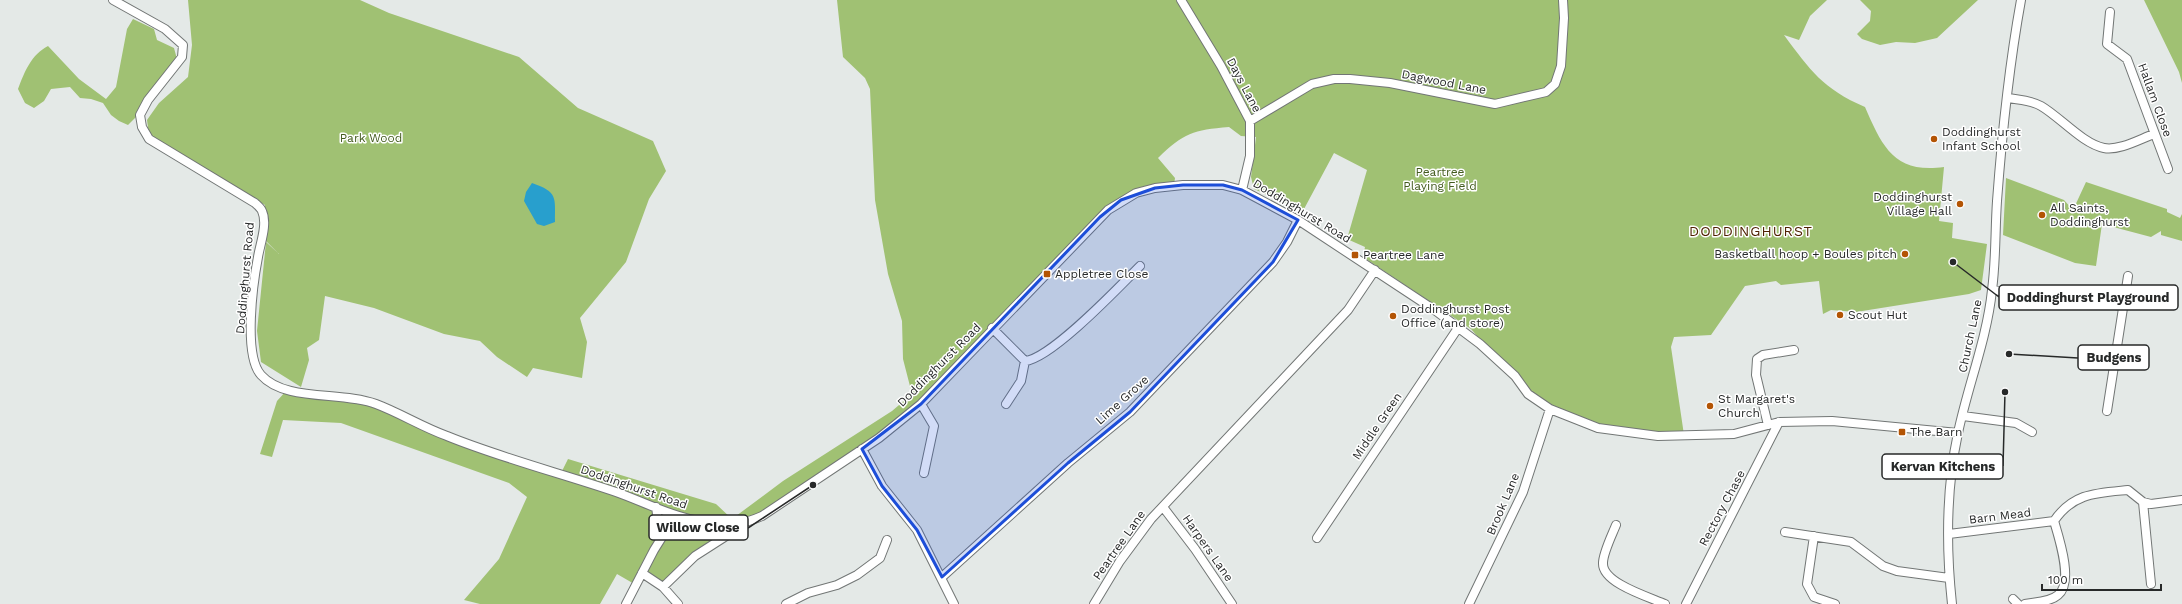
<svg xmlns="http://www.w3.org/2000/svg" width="2182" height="604" font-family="'Work Sans',sans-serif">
<rect width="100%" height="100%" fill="#e4e9e7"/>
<!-- green -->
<path fill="#a0c173" d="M188,0H360L389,13L519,57L578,108L653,141L666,171L649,199L626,262L580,318L587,342L582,378L533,368L527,377L497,357L480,341L444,334L374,308L325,296L319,340L307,348L309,360L301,387L261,362L257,331L266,242L279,254L264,239L265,205L149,135L147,120L159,103L188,77L192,45Z
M837,0H1827L1810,16L1799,40L1784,35C1810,70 1823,89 1865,107C1882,146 1894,174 1944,167L1939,221L1953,223L1952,238L1987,244L1981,290L1969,294L1856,312L1831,310L1823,314L1819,281L1781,285L1776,281L1745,286L1711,335L1674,337L1671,347L1684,435L1598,428L1550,409L1528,394L1471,329L1363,257L1365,247L1347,239L1367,170L1334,153L1304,209H1299L1254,189L1251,177L1256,137L1241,136L1229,127C1193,130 1184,133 1158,158L1175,178L1174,185L1121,200L921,404L879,438L695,556L663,587L642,574L636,585L617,574L600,604H480L464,600L499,559L527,497L509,483L341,423L283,420L272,457L260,454L277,401L286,391L367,401L446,436L562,471L568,459L716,504L732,519L783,481L892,411L912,394L903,359L902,321L888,274L875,200L870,89L865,78L843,57Z
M1860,0H1978L1937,38L1915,43L1896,42L1880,45L1862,39L1857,34L1870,21L1871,11Z
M2144,0H2182V83L2179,72Z
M133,19L154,29L157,40L174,48L177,59L157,86L144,99L136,117L128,125L119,121L111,115L103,103L91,99L80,98L70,87L51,89L44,101L34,108L25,103L18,89C25,71 31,55 48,46L79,79L106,99L116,87L127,29Z
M2006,178L2064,200L2073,210L2086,182L2167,209V212L2180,218L2182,214V241L2161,235V231L2151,237L2102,224L2096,266L2075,263L2003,235Z"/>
<!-- water -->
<path fill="#289fcd" d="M532,183C558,192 555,197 555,222L544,226L537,224L524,201L526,192Z"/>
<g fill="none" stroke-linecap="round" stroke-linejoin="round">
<!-- minor casing -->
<g stroke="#727675" stroke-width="10">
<path id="minor" d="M113,0L165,29L183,45L182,57L148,100L140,115L142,127L149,139L255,203C257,205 261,208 262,211C268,224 260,244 258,257C253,283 243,355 261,375C285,402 341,391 376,404C400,413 422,427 447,436C501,458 560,473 616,492C647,503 680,521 714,523C733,525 744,524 762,516L879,438L921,404L1108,210L1136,193L1155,188L1183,185H1223L1242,190L1298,220L1436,311L1480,344L1515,376L1528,394L1550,409L1598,428L1658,436L1734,434L1779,422L1832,421L1958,433
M1181,0L1221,66L1250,121V156L1242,190
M2110,12L2107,44L2127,59L2168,169
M2008,98C2019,100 2031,100 2041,106C2060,117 2083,144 2104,148C2119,151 2140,139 2154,134
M1250,121L1312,84L1334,79H1350L1390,83L1495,104L1546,92L1555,84L1561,66L1564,18L1563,0
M1992,290L2123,306
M992,328L1025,361C1051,359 1120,286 1140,266
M921,404L934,426L924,473
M1006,404L1021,381L1025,361
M2107,411L2128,276
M1963,416L2016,423L2032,432
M1768,425L1756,375L1757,359L1763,355L1794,350
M862,449L882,486L917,530L954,604
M2143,502L2151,584
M656,507L658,521L664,534
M1163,507L1195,549L1232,604
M1616,525C1612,535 1603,553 1603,563C1602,583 1649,597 1665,604
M1785,532L1851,542L1883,566L1897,571L1949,578
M1949,534L2054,521C2073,493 2096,493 2128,490L2143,502L2151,504L2182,500
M1814,536L1807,584L1814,597L1835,604
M1317,538L1458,328
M642,573L663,587L678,604
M942,577L1068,463L1130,412L1273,262L1287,242L1298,220
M663,587L695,556L734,531L739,524
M2013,599L2018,604
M626,604L654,550L664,534L688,519
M786,604L808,593L837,585L857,575L880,558L887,540
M1094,604L1120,561L1151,519L1348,310L1375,270
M1469,604L1523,492L1550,409
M1686,604L1779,422
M1952,604C1946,548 1946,489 1958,433C1968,385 1987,339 1992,290C1996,261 1995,230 1997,201C2002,134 2009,66 2021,0
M2025,604C2035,602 2050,602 2058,595C2074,583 2059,538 2054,521"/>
</g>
<!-- minor -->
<use href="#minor" stroke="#fff" stroke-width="8"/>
</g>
<!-- marked area -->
<path fill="#1d4ed8" fill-opacity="0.2" stroke="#1d4ed8" stroke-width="3" stroke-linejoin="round" d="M1183,185H1223L1242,190L1298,220L1273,262L1130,412L1068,463L942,577L917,530L882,486L862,449L921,404L1100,217L1121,200L1155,188Z"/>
<!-- markers -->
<g fill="#b35404" stroke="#fff" stroke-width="1.5">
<circle cx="1934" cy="139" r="4"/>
<circle cx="1960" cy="204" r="4"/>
<circle cx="2042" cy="215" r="4"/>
<circle cx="1905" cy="254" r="4"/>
<rect x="1351" y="251" width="8" height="8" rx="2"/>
<rect x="1043" y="270" width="8" height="8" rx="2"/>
<circle cx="1840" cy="315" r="4"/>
<circle cx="1393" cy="316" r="4"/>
<circle cx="1710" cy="406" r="4"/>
<rect x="1898" y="428" width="8" height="8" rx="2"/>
</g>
<g text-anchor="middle" stroke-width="3" stroke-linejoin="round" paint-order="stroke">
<!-- street labels -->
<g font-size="12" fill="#272929" stroke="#fff">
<text transform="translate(1444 82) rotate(11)" y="4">Dagwood Lane</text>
<text transform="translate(1244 85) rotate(62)" y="4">Days Lane</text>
<text transform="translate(2155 100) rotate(70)" y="4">Hallam Close</text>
<text transform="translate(1302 211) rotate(31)" y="4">Doddinghurst Road</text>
<text transform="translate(245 278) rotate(-85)" y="4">Doddinghurst Road</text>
<text transform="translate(1970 336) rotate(-78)" y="4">Church Lane</text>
<text transform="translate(939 365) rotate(-45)" y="4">Doddinghurst Road</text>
<text transform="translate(1122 400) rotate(-42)" y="4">Lime Grove</text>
<text transform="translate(1377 426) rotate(-56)" y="4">Middle Green</text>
<text transform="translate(634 487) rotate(19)" y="4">Doddinghurst Road</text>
<text transform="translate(1503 504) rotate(-67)" y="4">Brook Lane</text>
<text transform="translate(1722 508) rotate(-62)" y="4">Rectory Chase</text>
<text transform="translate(2000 516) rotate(-7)" y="4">Barn Mead</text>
<text transform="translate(1119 545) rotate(-55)" y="4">Peartree Lane</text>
<text transform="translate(1208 548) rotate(55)" y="4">Harpers Lane</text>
</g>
<!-- poi labels -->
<g font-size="12" fill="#272929" stroke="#fff" text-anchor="start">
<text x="1942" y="136">Doddinghurst<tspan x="1942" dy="14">Infant School</tspan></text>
<text x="1952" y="201" text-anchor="end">Doddinghurst<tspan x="1952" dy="14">Village Hall</tspan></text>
<text x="2050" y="212">All Saints,<tspan x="2050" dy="14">Doddinghurst</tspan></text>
<text x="1897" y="258" text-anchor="end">Basketball hoop + Boules pitch</text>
<text x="1363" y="259">Peartree Lane</text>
<text x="1055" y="278">Appletree Close</text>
<text x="1401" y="313">Doddinghurst Post<tspan x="1401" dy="14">Office (and store)</tspan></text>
<text x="1848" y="319">Scout Hut</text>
<text x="1718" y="403">St Margaret's<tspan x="1718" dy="14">Church</tspan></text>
<text x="1910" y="436">The Barn</text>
</g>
<!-- park labels -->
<g font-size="12" fill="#445c1f" stroke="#fff">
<text x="371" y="142">Park Wood</text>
<text x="1440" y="176">Peartree<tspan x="1440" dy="14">Playing Field</tspan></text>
</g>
<!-- quarter labels -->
<g font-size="14" letter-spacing="1" fill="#4e2100" stroke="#fff">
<text x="1751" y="236">DODDINGHURST</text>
</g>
</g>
<!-- callouts -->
<path fill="none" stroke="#272929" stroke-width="1.5" d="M1953 262L1999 297M2009 354L2078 358M2005 392L2003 466M813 485L748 528"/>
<g fill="#272929" stroke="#fff" stroke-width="1.5">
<circle cx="1953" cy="262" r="4"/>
<circle cx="2009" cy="354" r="4"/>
<circle cx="2005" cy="392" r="4"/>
<circle cx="813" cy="485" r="4"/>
</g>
<g fill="#fff" stroke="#272929" stroke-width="1.5">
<rect x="1999" y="285" width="179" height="25" rx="4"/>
<rect x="2078" y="345" width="71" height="25" rx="4"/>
<rect x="1882" y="454" width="121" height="25" rx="4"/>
<rect x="649" y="515" width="99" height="25" rx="4"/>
</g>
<g font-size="13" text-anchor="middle" font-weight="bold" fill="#272929">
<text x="2088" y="302">Doddinghurst Playground</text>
<text x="2114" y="362">Budgens</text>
<text x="1943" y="471">Kervan Kitchens</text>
<text x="698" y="532">Willow Close</text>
</g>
<!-- scale -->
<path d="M2042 584v6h119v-6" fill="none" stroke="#272929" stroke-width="2"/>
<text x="2048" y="584" font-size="12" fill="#272929" stroke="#ffffff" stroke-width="3" paint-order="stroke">100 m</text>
</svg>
